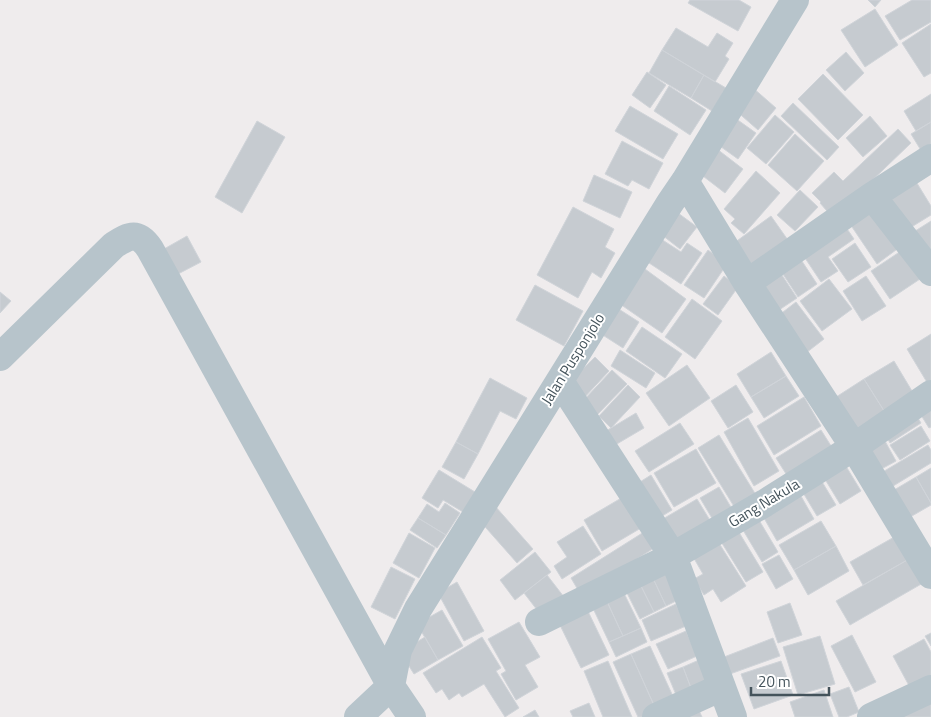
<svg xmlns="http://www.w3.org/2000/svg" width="931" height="717" font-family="'Titillium Web',sans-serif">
<rect width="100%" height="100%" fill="#efeced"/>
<!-- building -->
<path fill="#c6cbd0" stroke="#d0d4d9" d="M690,0H739L751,7L738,31L688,3Z
M868,0H881L875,7Z
M912,0H931V22L900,40L885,16Z
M875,9L898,45L865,67L841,30Z
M931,24V73L924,77L902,43Z
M676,28L708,47L717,33L733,43L725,56L729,59L715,82L662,50Z
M662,50L704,75L691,98L649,73Z
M846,52L864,73L845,91L826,70Z
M647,72L666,85L650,108L632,95Z
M823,74L863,115L838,140L798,99Z
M704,75L726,88L712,111L691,98Z
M669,86L706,110L690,135L654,111Z
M752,87L776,108L758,130L734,109Z
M931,94V122L916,131L904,111Z
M793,103L839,147L827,160L781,116Z
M630,106L678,134L663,159L615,131Z
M775,115L794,132L766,164L747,148Z
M870,116L887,136L863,157L846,138Z
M735,118L756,133L738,159L717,144Z
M257,121L285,137L242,213L215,197Z
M931,122V146L922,152L911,134Z
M898,129L911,143L833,218L820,203L821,202L812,193L834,172L843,181Z
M795,134L824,161L797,191L768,165Z
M622,141L663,163L649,189L632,180L628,186L605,174Z
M717,149L743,169L725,193L699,173Z
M756,171L780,193L744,234L731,223L735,219L724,209Z
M594,175L632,192L620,218L583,201Z
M912,175L931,206V215L905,231L882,194Z
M800,190L818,207L795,231L777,215Z
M872,205L900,247L877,264L848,221Z
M573,207L614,229L605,247L615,253L601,278L592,272L578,298L537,275Z
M678,213L697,227L680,249L662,235Z
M771,216L790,243L752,269L734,243Z
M931,221V261L912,233Z
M843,223L854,239L828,257L838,271L821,282L801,252Z
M187,236L201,262L178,274L164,249Z
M658,237L681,252L687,243L702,253L681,284L643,259Z
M855,243L871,267L848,282L832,259Z
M904,249L923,277L890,299L871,271Z
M708,250L727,264L704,298L684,285Z
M796,252L817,284L798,297L777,265Z
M776,266L797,298L773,314L752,282Z
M645,269L686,299L662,333L620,304Z
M724,276L738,287L718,315L703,304Z
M866,276L886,306L862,321L843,291Z
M829,279L852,309L822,331L800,301Z
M535,285L583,311L564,346L516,320Z
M0,292L11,301L0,313Z
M692,299L722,321L695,359L665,337Z
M796,302L824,339L802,356L774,319Z
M614,306L639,322L623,348L598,332Z
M642,327L682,354L665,378L626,351Z
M931,334V382L928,384L907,349Z
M620,350L655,373L646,388L611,366Z
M771,352L786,376L751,397L737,374Z
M595,357L609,371L583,399L568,384Z
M894,361L915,396L886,414L864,379Z
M687,365L710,398L669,426L646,393Z
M612,370L627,384L597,415L582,402Z
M786,376L799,396L764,418L751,397Z
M490,378L527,398L516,419L500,411L478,454L456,442Z
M864,379L886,414L855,434L833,399Z
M628,385L640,397L611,428L599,416Z
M736,385L753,412L728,428L711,401Z
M804,397L821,426L774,455L757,426Z
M931,398V427L929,428L916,407Z
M913,410L921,423L890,443L882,429Z
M636,413L644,428L610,448L601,434Z
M748,418L779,471L754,486L724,432Z
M680,423L694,444L649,472L635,451Z
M921,426L930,441L900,460L890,445Z
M821,430L833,449L788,477L776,458Z
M880,432L896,461L874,473L858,445Z
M719,435L756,495L735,508L698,448Z
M456,442L478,454L464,479L442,467Z
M928,445L931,450V463L885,491L876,476Z
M696,449L716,483L674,507L654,473Z
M841,458L861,491L840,504L820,471Z
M931,468V503L916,477Z
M439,470L475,492L463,512L443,500L438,508L422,498Z
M651,475L672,510L654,521L632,487Z
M818,475L836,505L817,516L799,486Z
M916,477L931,503V505L905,520L889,493Z
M719,487L735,514L716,525L700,498Z
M797,489L814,519L777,541L760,511Z
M623,497L641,528L602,551L584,520Z
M697,499L711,522L670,546L656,523Z
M445,503L460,513L446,535L418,518L427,504L439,512Z
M495,506L533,549L517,563L479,520Z
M756,515L778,552L762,562L740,525Z
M418,518L446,535L437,548L410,530Z
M821,521L836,546L794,570L779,545Z
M583,526L601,554L562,579L554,566L567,557L557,542Z
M737,529L763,572L746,582L720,540Z
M644,532L654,548L581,595L571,578Z
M409,533L435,548L419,578L393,563Z
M896,536L909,559L863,585L850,562Z
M717,540L746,586L721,602L713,589L704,595L694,579L703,574L692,555Z
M836,546L849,571L808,595L794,570Z
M535,552L551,572L515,600L500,580Z
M779,555L793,579L776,589L762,564Z
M909,559L923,583L850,625L836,601Z
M391,567L415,579L395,619L371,607Z
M665,567L680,599L666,606L651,574Z
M651,574L666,606L654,612L638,580Z
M547,575L564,597L541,615L524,593Z
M638,580L654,612L640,619L624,587Z
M457,582L484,631L464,641L438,593Z
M621,587L641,628L623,636L604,595Z
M604,595L623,636L609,642L590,602Z
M790,603L802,635L778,643L767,612Z
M676,604L686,626L651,641L642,620Z
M585,605L609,655L581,668L557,619Z
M442,610L463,646L438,660L417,624Z
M519,622L540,657L525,665L538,687L516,700L501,674L506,671L488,639Z
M641,628L647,642L616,657L609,642Z
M686,631L697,656L668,669L656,644Z
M931,633V646L925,636Z
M852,635L876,682L855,692L831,646Z
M820,636L835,684L798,695L783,647Z
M425,637L438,660L414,674L400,652Z
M482,637L501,668L496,671L519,708L505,717L484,684L462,697L459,693L449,700L442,689L436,693L423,673Z
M773,638L780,656L730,674L724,657Z
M924,639L931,652V683L913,693L893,656Z
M650,646L676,703L657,712L631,654Z
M631,654L657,712L645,717H638L613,662Z
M699,660L711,689L694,696L683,667Z
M608,661L632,717H603L584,671Z
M781,661L793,695L754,709L741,674Z
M683,667L694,696L679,702L667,673Z
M849,687L859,712L847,717H839L830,694Z
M824,690L833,717H795L790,702Z
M931,701V717H900Z
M589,703L595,717H573L570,711Z
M697,706L702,717H671Z
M535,710L539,717H523Z"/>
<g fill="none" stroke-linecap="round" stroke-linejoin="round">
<!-- minor -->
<path stroke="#b7c4cb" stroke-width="28" d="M931,158L872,196L747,283L854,447L931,575
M685,181L747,283
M872,196L931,272
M0,357L114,245C130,235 138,231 150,249L391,686L412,717
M560,381L673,556L733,717
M539,622L673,556L765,503L854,447L931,394
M358,717L391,686L398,650L418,609L670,203L685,181L795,0
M656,717L722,687
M871,717L931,689"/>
</g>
<g text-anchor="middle" stroke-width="4" stroke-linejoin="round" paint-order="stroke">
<!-- street labels -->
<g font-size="15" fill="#44535b" stroke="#fff">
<text transform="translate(573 359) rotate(-58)" y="5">Jalan Pusponjolo</text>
<text transform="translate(764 503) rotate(-31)" y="5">Gang Nakula</text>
</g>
</g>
<!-- scale -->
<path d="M751 687v8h78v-8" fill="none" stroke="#44535b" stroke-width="2.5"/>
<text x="758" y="687" font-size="15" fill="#44535b" stroke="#ffffff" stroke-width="4" paint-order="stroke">20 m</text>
</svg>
